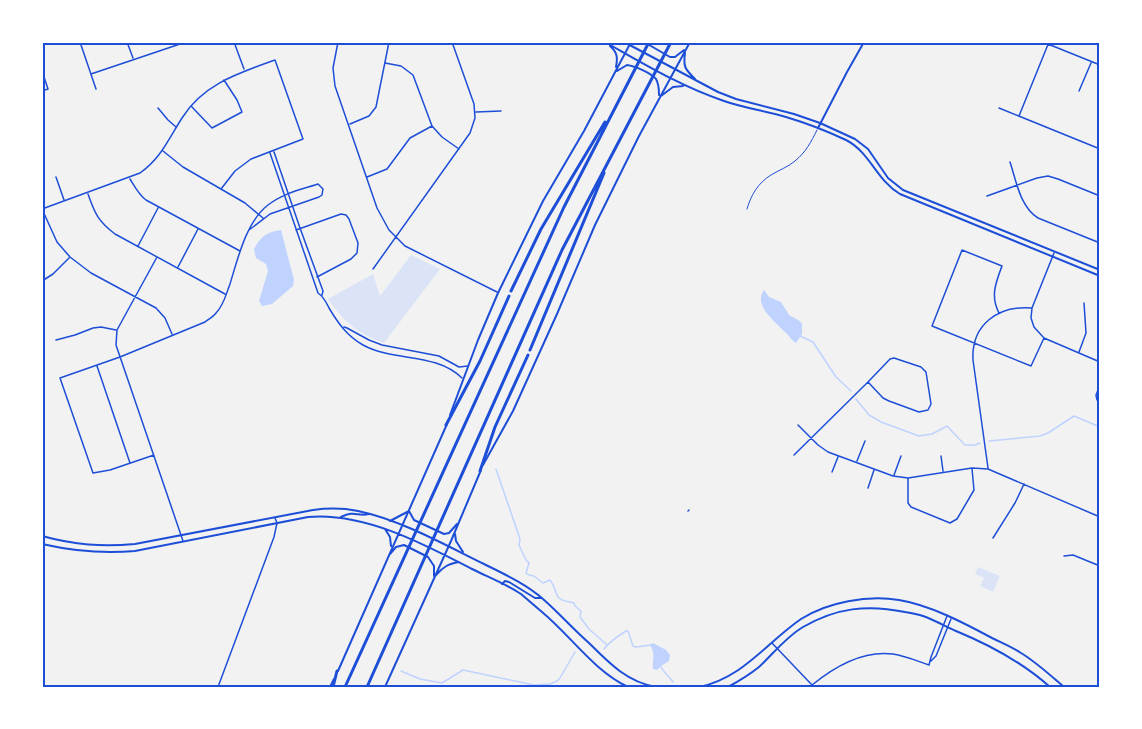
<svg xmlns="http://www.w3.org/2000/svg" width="1142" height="729" font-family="'Noto Sans',sans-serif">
<rect width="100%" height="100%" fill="#f2f2f2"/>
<!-- green -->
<path fill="#dbe4f7" d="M411,255L440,269L384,343C358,334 344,322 328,299L373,274L380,296Z
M978,567L1000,576L993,592L980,586L984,578L975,574Z"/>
<!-- water -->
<path fill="#bfd3fe" d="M281,230L294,280L293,286L272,304L262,306L259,301L268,271L266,264L256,258L254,249C261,236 267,232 281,230Z
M764,290L769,297L781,302L789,315L798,320L802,323V334L796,343L792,340L788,335C778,324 752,306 764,290Z
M653,643L666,650L670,655L669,661L661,666L657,670L653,669C652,659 656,655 650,645Z"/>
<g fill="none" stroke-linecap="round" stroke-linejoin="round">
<!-- stream -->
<path stroke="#bfd3fe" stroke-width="1.5" d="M800,336L813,342L836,377L851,391
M856,399L869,415L881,422L919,436L932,434L947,426L965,445H975L980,443
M989,441L1040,436L1048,433L1074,416L1100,427
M496,469L520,539L519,545L526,560L529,563L526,573L529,575L534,576L543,583L550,580C555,586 556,596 559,598C562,601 570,602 574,603L575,606L581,611L580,617L589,629L607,645
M604,649C610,641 618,636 626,631H628L633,646L636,647L651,645
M660,665C663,672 669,676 673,682
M401,671L420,679L442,683L463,670L534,685L550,684L557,681L560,678L575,652"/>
<!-- service -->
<path stroke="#1d4ed8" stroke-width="1" d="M747,209C751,195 758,183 771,175C779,170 788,167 795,161C806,152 811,142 817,130"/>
<!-- minor -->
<path stroke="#1d4ed8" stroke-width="1.5" d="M80,42L96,89
M127,42L133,58
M234,42L244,69
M338,42L333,68L335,86L377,208L389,230L405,246L497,292
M1048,44L1100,65
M385,63L401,66L413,75L432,126L442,137L459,149
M42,71L48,89L42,91
M91,74L186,42
M1079,91L1091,63
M192,107L212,128L242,112L237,100L224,80
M158,108L168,120L176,127
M999,108L1100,149
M476,112L501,111
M1019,116L1049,42
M350,124L369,116L376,107L389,42
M163,151L183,167L245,203L263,218
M274,152L300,228L323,291L322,295
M270,153L318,293C324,297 326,302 329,308C338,323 347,336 363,345C394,362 435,352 462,378
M1010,162C1016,180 1020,207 1038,218L1100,243
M56,177L64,200
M367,177L387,169L410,138L432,126
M130,179C135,187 139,195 146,200L240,251
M88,194C95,214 98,221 115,234L225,294
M987,196L1037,178L1048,176L1058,179L1100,196
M42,209L140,173C161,158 168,140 182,118C203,84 239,73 275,60L303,139L251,159L235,171L221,189
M42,209L57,242L70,257L91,273L156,308L165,318L172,334
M296,230L341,214L346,215L349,219L358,243L357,253L351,259L317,277
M138,246L158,208
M1054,253L1032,308L1031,318L1034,327L1044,338L1100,362
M157,257L117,330L116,345L183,541
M178,267L198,229
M373,269L470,133L475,118L474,104L452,42
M42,281L53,274L69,258
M999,313C990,296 996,282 1002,266L962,250L932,326L1031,366L1044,338
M344,327L347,328L369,340L382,345L439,356L459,367L468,366
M56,340L75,335L93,328L101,327L116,330
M1079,352L1086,333L1084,303
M894,358L921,367L926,372L931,404L928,410L919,412L889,401L883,398L868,382L890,359Z
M97,366L130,463
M1100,385L1096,395L1097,400L1100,402
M798,425L818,445L828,452L893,476L908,478L972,468L988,469L1100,517
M154,455L110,470L93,473L60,378L120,357L205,322C209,319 213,317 216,313C224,305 226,294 230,284C238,258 246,222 268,205C282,194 299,190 315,185L318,184L323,189L322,195L319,197L270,214L249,230
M794,455L868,382
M941,456L943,471
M857,461L865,441
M988,468L973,360C971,325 998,305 1032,308
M832,472L838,457
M894,475L901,456
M908,478V503L911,507L950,523L957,519L974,490L972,469
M868,488L874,470
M688,511L689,510
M993,538L1015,503L1024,484
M1064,556L1073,555L1100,566
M1098,564L1100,559
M772,643L812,685C834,667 863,650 893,654C906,656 917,661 929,665L931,657L947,616
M931,661L936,656L951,619
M218,687L274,537L277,523L275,518"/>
<!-- tertiary -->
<path stroke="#1d4ed8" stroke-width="2" d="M818,128L847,72L864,42"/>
<!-- secondary -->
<path stroke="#1d4ed8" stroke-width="2" d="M605,42C644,64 682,87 724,101C744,108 766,111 786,117C806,123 827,131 846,140C870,152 877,181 900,194L1100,276
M624,42L718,92L736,99L794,114L820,123L855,139L868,149L888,178L903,190L1100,270
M644,42L670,57H675L684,50
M610,46C617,52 618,57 616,67
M685,53C683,67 685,69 695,79
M617,71L627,65C635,66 651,73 656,79C659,84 659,90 659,95
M661,96L673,87L683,86
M450,415L478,340L498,293L543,201L584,131L631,42
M483,465L513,411L557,314L595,225L639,136L690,42
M409,511L414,520L444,534L449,533L457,524
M341,517C355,510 357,517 369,514
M390,521L409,511
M385,529L390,537L391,546
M455,534L456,541L463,552
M42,536C75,545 102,547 135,544L313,510C328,508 343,508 358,511C401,520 445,545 484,564C504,574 526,584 543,599C559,613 573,629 589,643C609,663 627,682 656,687
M42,544C73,551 103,554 135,551L308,517C364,512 424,544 472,569C488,577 506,584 521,594C528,600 535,606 542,612C571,636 593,670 628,687
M390,554L396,547L404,545L428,557L434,566V576
M436,575C443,567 448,564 459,562
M502,584L505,581L509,582L535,598H541
M338,671L447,424
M330,687L334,679
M385,687L451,541L481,470
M699,687C743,678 766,643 801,619C828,602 867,595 899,600C930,605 964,623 992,638C1002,643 1012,647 1021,653C1036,662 1050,675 1064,687
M728,687C739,681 749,675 759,667C773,654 786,637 803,627C836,608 867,604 905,612C911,613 917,614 923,616C934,620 945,626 956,631C990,645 1022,662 1050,687"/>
<!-- motorway -->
<path stroke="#1d4ed8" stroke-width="3" d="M511,291L541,229L605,122
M530,350L604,173
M446,425L480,361L509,296
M480,471L495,427L528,355
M333,687L337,671
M345,687L564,207L649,42
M367,687L562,250L671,42"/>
</g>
<!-- border -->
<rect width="1142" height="729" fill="none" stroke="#ffffff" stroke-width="87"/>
<rect x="44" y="44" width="1054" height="642" fill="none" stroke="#1d4ed8" stroke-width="2"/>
</svg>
